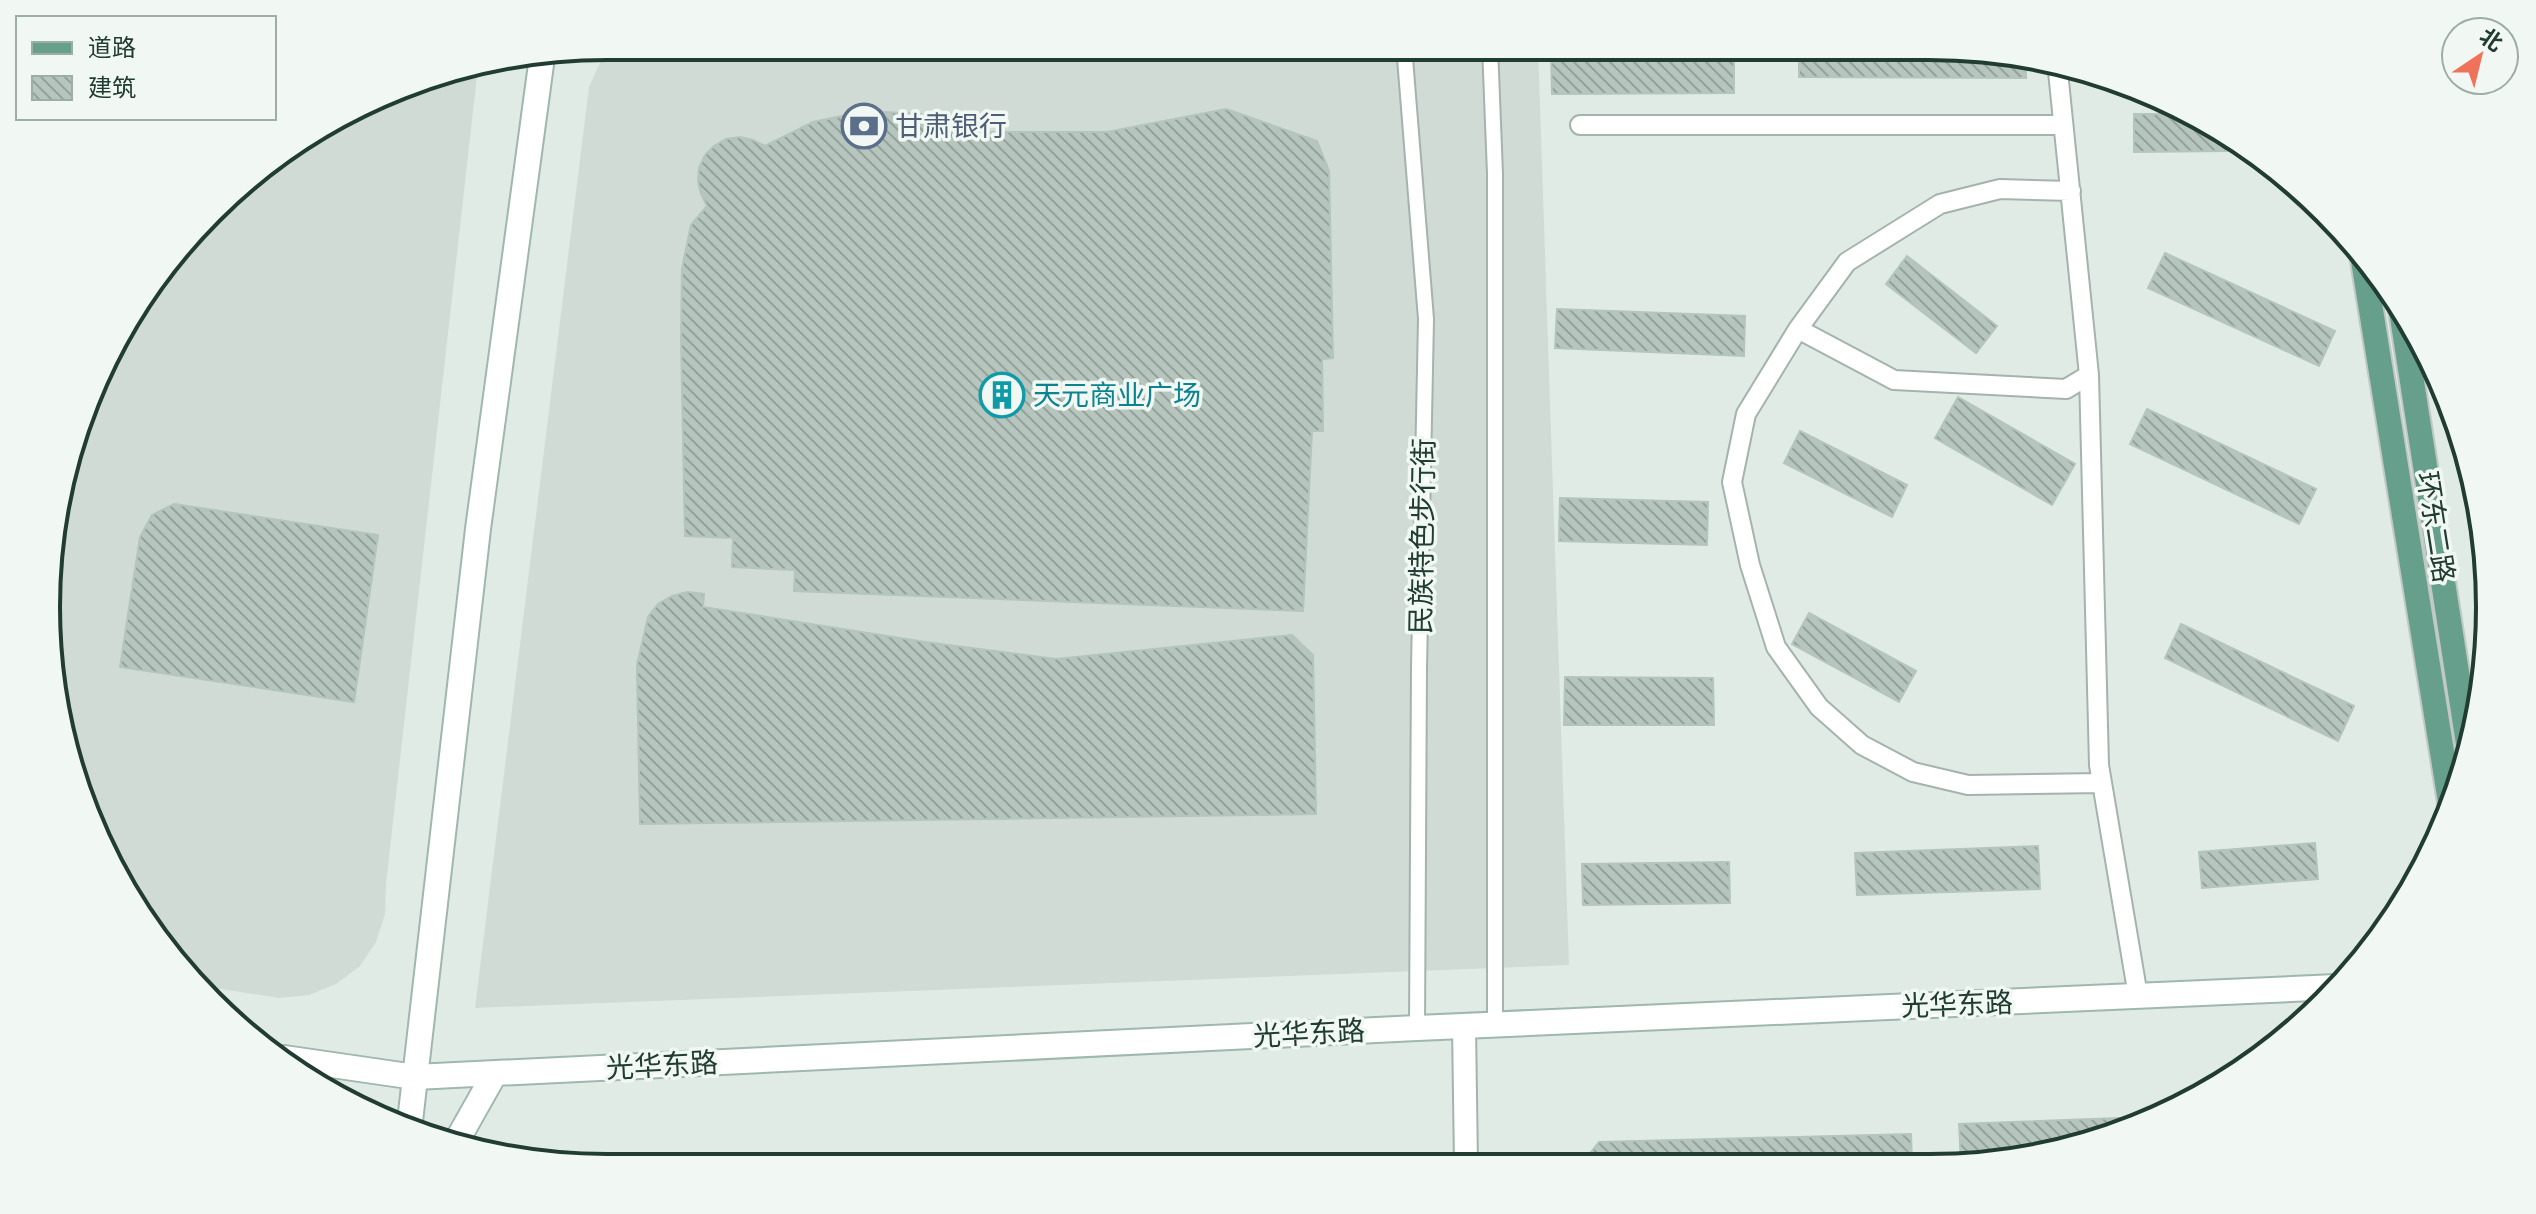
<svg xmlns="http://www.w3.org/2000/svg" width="2536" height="1214" font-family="'PT Sans','Noto Sans SC',sans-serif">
<defs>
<pattern id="building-back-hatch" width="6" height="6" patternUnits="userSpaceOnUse" patternTransform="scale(2)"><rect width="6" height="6" fill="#b6c6be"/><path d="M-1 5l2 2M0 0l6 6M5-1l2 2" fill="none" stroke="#94a29b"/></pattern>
</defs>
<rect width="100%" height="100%" fill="#e1ebe6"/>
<!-- built -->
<path fill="#cfdbd4" d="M611,46H1538L1569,965L475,1008L589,87L604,54Z
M478,67L386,884L385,914L376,942L360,966L336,984L309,995L279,998L196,985L162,948L104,856L51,680L57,497L89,393L140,296L265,162L426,76Z"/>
<!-- building -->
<path fill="url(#building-back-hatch)" stroke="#b3c5bc" stroke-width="2" d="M1799,51L1997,53L2026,56V78L1799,77Z
M1734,52V93L1552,94L1551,53Z
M1226,109L1317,141L1329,171L1333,358L1322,359L1323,431H1312L1303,611L794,591L795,570L732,567L733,538L685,536L681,339L682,268L691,225L707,206L701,194L698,181L699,168L705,155L714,146L726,139L740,137L753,140L765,146L813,122L866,111L920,114L971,132H1107Z
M2134,114H2191L2227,133V151L2134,152Z
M2165,253L2335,331L2319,366L2148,288Z
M1907,256L1997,326L1976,353L1886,284Z
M1557,309L1745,316L1744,356L1555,348Z
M1958,397L2075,464L2052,505L1935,438Z
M2147,409L2316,489L2299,524L2130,444Z
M1800,431L1907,485L1892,517L1784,463Z
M1560,498L1708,502L1707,545L1559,541Z
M174,504L378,535L354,702L120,667L140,537L152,515Z
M687,592L704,594L703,607L925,642L1056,659L1292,635L1313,655L1316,814L640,824L637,665L648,617L658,604L672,596Z
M1809,613L1916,671L1899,702L1792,644Z
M2181,624L2354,706L2338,741L2165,658Z
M1565,677L1713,678L1714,725H1564Z
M2315,843L2318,879L2202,888L2199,852Z
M2038,846L2040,889L1857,895L1855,853Z
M1729,862L1730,903L1583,905L1582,864Z
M2146,1117L2147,1123L2144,1125L2003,1163H1961L1959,1124Z
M1911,1134L1912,1163L1581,1165L1599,1142Z"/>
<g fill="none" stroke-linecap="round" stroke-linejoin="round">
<!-- pedestrian casing -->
<g stroke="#a4b3ac" stroke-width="18">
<path id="pedestrian" d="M1404,46L1426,319L1419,667L1417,1028
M1490,46L1495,174V1024"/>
</g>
<!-- minor casing -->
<g stroke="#a4b3ac" stroke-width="22">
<path id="minor" d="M2057,62L2089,375L2099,765L2138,996
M1580,125H2063
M2071,191L2000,189L1940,204L1847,262L1798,329L1746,414L1732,482L1750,565L1776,647L1819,707L1862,745L1913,772L1968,785L2102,783
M1798,329L1894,380L2066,389L2089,375"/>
</g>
<!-- tertiary casing -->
<g stroke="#a4b3ac" stroke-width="26">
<path id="tertiary" d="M1464,1026L1466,1165"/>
</g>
<!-- secondary casing -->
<g stroke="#9fb7ad" stroke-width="28">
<path id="secondary" d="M284,1058L415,1077L1417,1028L2336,987
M409,1130L478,529L542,57
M455,1144L495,1073"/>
</g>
<!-- primary casing -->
<g stroke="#c1c8c6" stroke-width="28">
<path id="primary" d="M2362,254L2451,808
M2400,304L2469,750"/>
</g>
<!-- pedestrian -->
<use href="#pedestrian" stroke="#fff" stroke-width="14"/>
<!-- minor -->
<use href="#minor" stroke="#fff" stroke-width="18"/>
<!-- tertiary -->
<use href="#tertiary" stroke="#fff" stroke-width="22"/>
<!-- secondary -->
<use href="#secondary" stroke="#fff" stroke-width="24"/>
<!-- primary -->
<use href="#primary" stroke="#66a08c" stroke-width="24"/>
</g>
<!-- icons -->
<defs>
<g id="bank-ring" transform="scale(2.3)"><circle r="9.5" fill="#f1f8f4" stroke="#5c6f8a" stroke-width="1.5"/><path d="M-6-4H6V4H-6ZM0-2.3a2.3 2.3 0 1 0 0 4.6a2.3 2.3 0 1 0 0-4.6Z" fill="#5c6f8a"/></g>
<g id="building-ring" transform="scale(2.3)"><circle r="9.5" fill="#f1f8f4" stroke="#0f9aa8" stroke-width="1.5"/><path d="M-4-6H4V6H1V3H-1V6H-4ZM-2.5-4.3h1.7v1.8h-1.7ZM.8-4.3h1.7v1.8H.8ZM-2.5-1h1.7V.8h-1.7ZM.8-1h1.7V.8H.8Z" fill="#0f9aa8"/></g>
</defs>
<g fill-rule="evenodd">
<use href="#bank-ring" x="864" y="126"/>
<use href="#building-ring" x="1002" y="395"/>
</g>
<g text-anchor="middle" stroke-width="7" stroke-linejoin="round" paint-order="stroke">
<!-- service labels -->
<g font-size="28" fill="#4e5e75" stroke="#f1f8f4" text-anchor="start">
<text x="895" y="136">甘肃银行</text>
</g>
<!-- culture labels -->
<g font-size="28" fill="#0d838f" stroke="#f1f8f4" text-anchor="start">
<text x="1033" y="405">天元商业广场</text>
</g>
<!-- street labels -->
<g font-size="28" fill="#213c32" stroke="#f1f8f4">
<text transform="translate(2436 527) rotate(81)" y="10">环东二路</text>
<text transform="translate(1422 536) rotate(-89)" y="10">民族特色步行街</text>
<text transform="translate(1957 1004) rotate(-2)" y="10">光华东路</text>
<text transform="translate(1309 1033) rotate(-3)" y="10">光华东路</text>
<text transform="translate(662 1065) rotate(-3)" y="10">光华东路</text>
</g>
</g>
<!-- crop -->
<path d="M0 0H2536V1214H0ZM607 60H1929A547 547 0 0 1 2476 607V607A547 547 0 0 1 1929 1154H607A547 547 0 0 1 60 607V607A547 547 0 0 1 607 60Z" fill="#f1f8f4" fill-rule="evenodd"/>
<path fill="none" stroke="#213c32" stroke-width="4" d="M607 60H1929A547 547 0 0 1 2476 607V607A547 547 0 0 1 1929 1154H607A547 547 0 0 1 60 607V607A547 547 0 0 1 607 60Z"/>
<!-- legend -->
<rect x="16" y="16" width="260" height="104" fill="#f1f8f4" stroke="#9eada6" stroke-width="2"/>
<rect x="32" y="42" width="40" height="12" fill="#66a08c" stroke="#9eada6" stroke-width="2"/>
<text x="88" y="56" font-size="24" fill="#213c32">道路</text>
<rect x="32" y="76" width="40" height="24" fill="url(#building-back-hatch)" stroke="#9eada6" stroke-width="2"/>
<text x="88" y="96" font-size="24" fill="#213c32">建筑</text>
<!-- north arrow -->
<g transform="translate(2480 56) rotate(35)"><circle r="38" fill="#f1f8f4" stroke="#9eada6" stroke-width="2"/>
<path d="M0-6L14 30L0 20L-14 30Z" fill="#f0725a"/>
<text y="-12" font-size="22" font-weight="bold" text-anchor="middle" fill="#213c32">北</text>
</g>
</svg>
